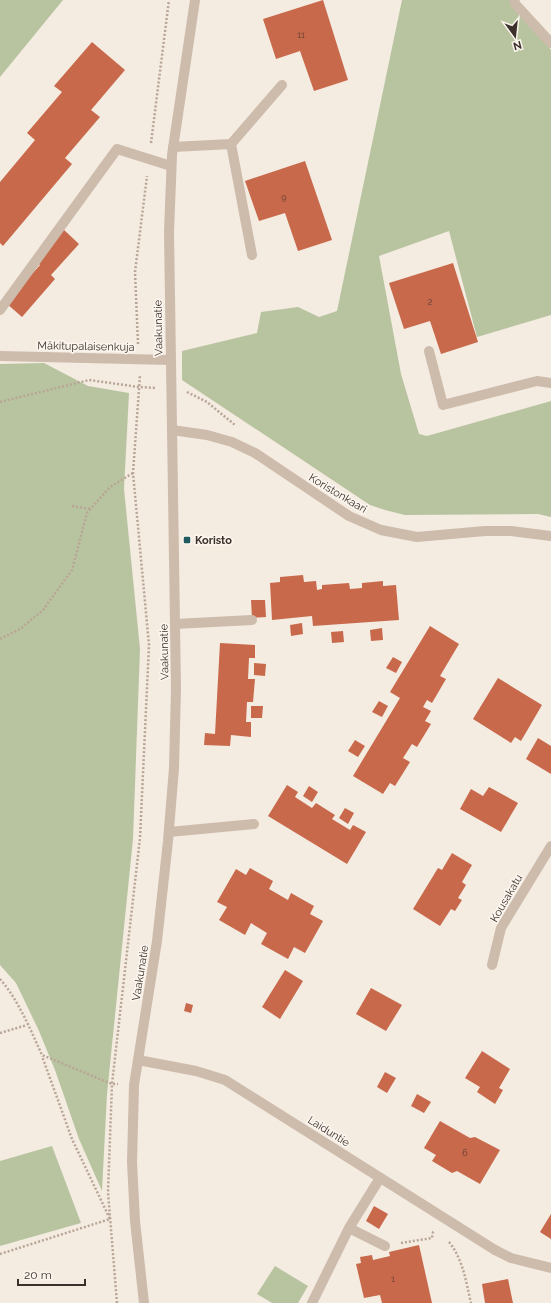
<svg xmlns="http://www.w3.org/2000/svg" width="551" height="1303" font-family="Raleway,sans-serif">
<rect width="100%" height="100%" fill="#f4ebe1"/>
<!-- green -->
<path fill="#b8c4a0" d="M0,0H63L0,77Z
M402,0H512L551,50V315L477,337L449,231L379,256L401,374L419,434L427,436L551,401V517L538,514L405,515L385,510L370,505L182,380V351L257,333L261,312L298,307L319,317L337,311Z
M44,363L88,386L129,393L124,489L140,649L133,839L107,1094L102,1191L79,1139L55,1070L39,1031L16,983L0,965V364Z
M52,1146L81,1223L0,1246V1161Z
M275,1266L308,1286L298,1303H272L257,1294Z"/>
<!-- building -->
<path fill="#c8694b" d="M323,0L348,80L314,91L300,51L276,59L263,19Z
M92,42L125,70L91,110L100,117L65,158L72,164L3,246L0,243V182L35,140L27,133L62,92L54,86Z
M305,161L332,240L298,251L285,213L259,221L245,181Z
M63,229L79,244L51,275L55,279L22,317L6,303L40,265L35,261Z
M453,263L478,342L441,354L430,321L404,329L389,283Z
M303,575L304,582L316,581L317,590L322,589V585L349,583L350,589L362,588V583L383,581V586L396,585L399,620L313,626L312,616L272,620L270,583L280,582V577Z
M251,600H265L266,617L252,618Z
M302,623L303,634L291,636L290,625Z
M430,626L459,644L440,676L446,679L432,703L427,700L423,707L431,711L425,721L431,724L417,747L412,744L403,758L410,762L395,786L390,783L383,794L353,776L400,698L390,692Z
M382,628L383,640L371,641L370,630Z
M343,631L344,642L332,643L331,632Z
M220,643L255,645V658H249L248,679H255L253,702H247L246,722H251V737L231,735L230,746L204,745L205,733L215,734Z
M393,657L402,662L396,673L386,668Z
M254,663L266,664L265,676L254,675Z
M498,678L542,705L521,741L515,737L511,743L473,719Z
M379,701L388,706L382,717L372,712Z
M251,706H263L262,718H251Z
M538,738L551,746V774L526,759Z
M355,740L365,746L358,757L348,751Z
M287,785L298,792L295,797L312,808L316,803L335,815L332,819L350,830L353,825L366,832L347,864L268,816Z
M309,786L318,792L312,802L303,796Z
M489,787L518,803L501,832L460,809L471,789L483,796Z
M345,808L354,813L348,824L339,818Z
M452,853L472,865L462,882L466,885L458,898L462,900L455,911L451,909L440,926L413,909L438,868L442,870Z
M250,868L273,881L269,889L288,900L291,893L314,906L310,914L323,921L305,953L294,947L288,959L261,944L267,933L251,923L245,935L219,920L227,907L217,902L236,869L246,875Z
M285,970L303,981L280,1019L262,1007Z
M371,988L402,1005L386,1031L356,1014Z
M186,1003L193,1005L191,1013L184,1011Z
M482,1051L510,1069L499,1088L503,1090L495,1104L477,1092L480,1087L465,1078Z
M385,1072L396,1078L387,1093L377,1087Z
M417,1094L431,1102L424,1113L411,1106Z
M440,1121L470,1138L475,1137L500,1150L480,1184L457,1171L452,1173L432,1161L436,1155L424,1148Z
M374,1206L388,1214L379,1229L366,1221Z
M551,1214V1239L540,1232Z
M419,1245L432,1303H382L380,1295L364,1298L356,1264L361,1263L360,1257L372,1255L373,1260L390,1256L389,1252Z
M508,1279L513,1303H485L482,1284Z"/>
<g fill="none" stroke-linecap="round" stroke-linejoin="round">
<!-- path -->
<path stroke="#b9a596" stroke-width="2.5" stroke-dasharray="2 2" stroke-linecap="butt" d="M151,143L169,0
M138,344L135,272L147,176
M187,392L207,402L235,425
M0,402L89,380L139,387L156,388
M72,506L91,509
M0,639L20,629L43,610L72,570L87,513L110,487L133,473
M0,979C19,1001 30,1029 42,1055L112,1084H118
M0,1033L27,1025
M449,1242C463,1259 466,1282 471,1303
M401,1243L432,1238L433,1232L435,1231
M0,1254L110,1219L72,1139L42,1056
M117,1303L108,1192L112,1084L140,838L149,645L133,473L140,375"/>
<!-- service -->
<path stroke="#cdbbac" stroke-width="10" d="M514,0L516,5L551,43
M231,144L282,85
M173,147L231,144L252,255
M0,310L117,149L171,166
M429,351L443,405L537,381L551,383
M175,624L252,620
M169,832L254,824
M349,1228L385,1246
M495,1250L511,1258L551,1268
M312,1303L349,1228L380,1178"/>
<!-- minor -->
<path stroke="#cdbbac" stroke-width="10" d="M0,356L171,360
M172,430L207,435L232,442L255,453L349,516L381,530L417,537L485,531H511L551,536
M492,965L501,928L551,846
M138,1060L196,1071L225,1080L495,1250"/>
<!-- tertiary -->
<path stroke="#cdbbac" stroke-width="10" d="M144,1303L135,1221L132,1162L134,1085L157,941L168,841L174,768L176,689L169,232L172,155L195,0"/>
</g>
<!-- markers -->
<rect fill="#1f5a5e" stroke="#fbf5ee" stroke-width="1.5" x="183" y="536" width="8" height="8" rx="2"/>
<g text-anchor="middle" stroke-width="3.5" stroke-linejoin="round" paint-order="stroke">
<!-- number labels -->
<g font-size="9" fill="#5e3e33">
<text x="301" y="38">11</text>
<text x="284" y="200">9</text>
<text x="430" y="305">2</text>
<text x="465" y="1156">6</text>
<text x="393" y="1282">1</text>
</g>
<!-- street labels -->
<g font-size="11" fill="#3b302b" stroke="#fbf5ee">
<text transform="translate(158 328) rotate(-91)" y="4">Vaakunatie</text>
<text transform="translate(86 346) rotate(1)" y="4">Mäkitupalaisenkuja</text>
<text transform="translate(338 493) rotate(31)" y="4">Koristonkaari</text>
<text transform="translate(164 652) rotate(-91)" y="4">Vaakunatie</text>
<text transform="translate(506 898) rotate(-60)" y="4">Kousakatu</text>
<text transform="translate(140 973) rotate(-81)" y="4">Vaakunatie</text>
<text transform="translate(329 1131) rotate(32)" y="4">Laiduntie</text>
</g>
<!-- poi labels -->
<g font-size="11" font-weight="bold" fill="#3b302b" stroke="#fbf5ee" text-anchor="start">
<text x="195" y="544">Koristo</text>
</g>
</g>
<!-- north arrow -->
<g transform="translate(515 36) rotate(165)" stroke="#fbf5ee" stroke-width="3" paint-order="stroke">
<path d="M0-3L7 15L0 10L-7 15Z" fill="#3b302b"/>
<text y="-6" font-size="11" font-weight="bold" text-anchor="middle" fill="#3b302b">N</text>
</g>
<!-- scale -->
<path d="M18 1279v6h67v-6" fill="none" stroke="#3b302b" stroke-width="2"/>
<text x="24" y="1279" font-size="12" fill="#3b302b" stroke="#fbf5ee" stroke-width="3" paint-order="stroke">20 m</text>
</svg>
